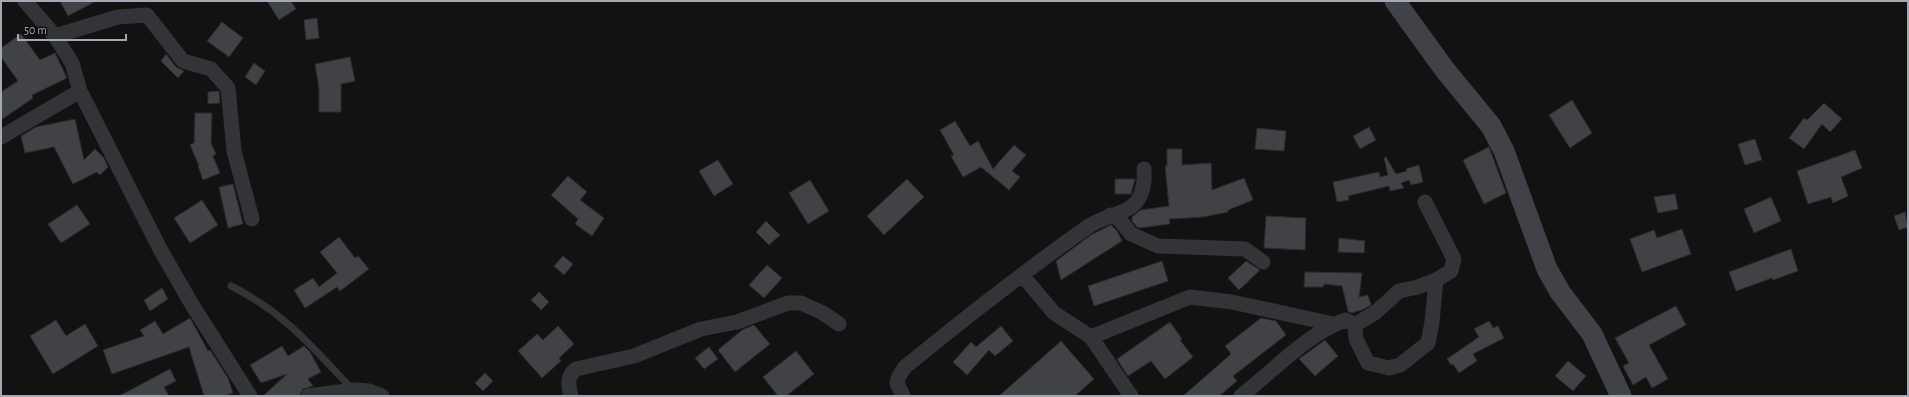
<svg xmlns="http://www.w3.org/2000/svg" width="1909" height="397" font-family="'Alegreya Sans',sans-serif">
<rect width="100%" height="100%" fill="#121213"/>
<!-- building -->
<path fill="#414246" stroke="#2c2c2f" d="M60,1H96L68,16Z
M267,1H291L296,9L279,20Z
M317,18L319,38L306,40L304,20Z
M222,22L243,38L229,57L207,41Z
M21,34L40,60L55,53L67,78L32,95L33,98L1,120V92L18,81L1,57V48Z
M166,54L176,67L184,71L178,78L161,61Z
M350,57L355,81L341,84V112H319V88L315,64Z
M254,63L265,71L256,85L245,77Z
M219,91L220,103L208,104V92Z
M1572,100L1592,133L1570,148L1549,115Z
M1824,103L1842,119L1830,132L1822,124L1804,149L1789,138L1804,118L1807,120Z
M195,113H212L211,143L216,154L213,156L220,173L203,180L198,166H199L190,145L194,143Z
M75,119L84,160L95,149L104,158L108,167L100,175L97,172L73,184L54,147L25,153L21,136L36,127Z
M955,121L970,146L978,141L993,169L1014,145L1026,155L1012,171L1020,177L1009,190L981,167L963,177L951,156L954,155L940,130Z
M1369,127L1376,140L1360,149L1353,136Z
M1257,128L1286,131L1284,151L1255,149Z
M1755,139L1762,160L1745,165L1738,144Z
M1489,147L1506,193L1484,204L1463,160Z
M1167,149H1182V165L1211,163L1212,190L1244,178L1253,200L1228,210V212L1203,217L1169,219L1170,224L1139,228L1137,227L1132,221V217L1141,210L1169,206L1165,166H1167Z
M1855,150L1862,168L1841,177L1848,196L1833,203L1831,197L1808,204L1797,171Z
M1386,157L1396,174L1407,171L1406,169L1419,165L1423,182L1411,185L1409,180L1401,183L1404,188L1390,191L1389,186L1348,196L1349,200L1337,202L1333,182L1379,172L1380,177L1388,175L1384,158Z
M718,160L733,184L714,196L699,171Z
M568,176L587,192L580,200L604,218L592,236L575,224L578,219L551,195Z
M907,179L924,197L884,235L867,216Z
M1115,179H1135L1131,194H1115Z
M810,180L829,211L808,224L789,193Z
M233,184L243,224L228,228L219,187Z
M1675,194L1678,209L1658,213L1654,197Z
M1771,197L1781,221L1754,233L1744,209Z
M202,200L218,225L190,243L174,218Z
M77,205L90,224L61,243L48,224Z
M1905,212L1908,227L1899,230L1894,216Z
M1266,216L1306,218L1305,250L1264,248Z
M766,221L780,235L769,245L756,232Z
M1111,225L1117,231L1122,241L1061,280L1056,261L1091,235Z
M1682,229L1691,254L1642,272L1630,239L1654,230L1657,238Z
M339,237L355,258L358,256L369,269L340,291L337,287L305,308L294,290L313,278L319,287L337,273L320,252Z
M1339,238L1365,241L1364,253L1338,252Z
M1791,249L1798,271L1773,280L1772,278L1736,291L1729,272Z
M563,256L573,264L564,275L554,266Z
M1162,261L1168,281L1094,306L1088,286Z
M1246,261L1260,270L1239,290L1228,278Z
M767,265L782,278L764,298L749,285Z
M1305,272L1362,273L1359,297L1368,295L1371,305L1362,310L1351,313L1348,311L1342,286L1324,284L1323,287H1304Z
M162,288L168,299L150,311L144,300Z
M539,292L549,302L541,310L531,300Z
M1676,306L1686,325L1649,345L1668,379L1652,388L1646,377L1633,385L1623,366L1629,363L1615,338Z
M190,318L208,351L210,350L228,378L233,393L224,396H204L189,347L112,374L103,350L144,336L140,330L155,321L163,334Z
M1261,318L1276,321L1286,335L1233,376L1237,381L1219,396H1183L1231,354L1225,346Z
M56,320L66,336L85,324L98,346L53,374L30,336Z
M1489,321L1493,328L1498,326L1504,338L1473,354L1477,361L1459,373L1453,364L1451,365L1447,359L1479,337L1474,329Z
M1170,322L1182,339L1180,340L1193,357L1165,379L1151,361L1128,376L1117,359Z
M754,325L770,344L735,372L718,350L742,330Z
M558,326L574,344L559,358L561,361L542,378L518,351L537,334L543,340Z
M1001,326L1013,341L995,356L989,350L967,375L953,362L971,342L976,347Z
M1325,340L1338,356L1315,376L1299,359Z
M1061,341L1094,379L1075,396H999Z
M282,346L288,356L304,346L310,352L321,372L308,379L313,386L303,389L299,396H263L287,374L261,383L250,365Z
M709,347L718,359L704,369L695,358Z
M796,351L814,374L786,396H778L763,377Z
M1568,361L1586,376L1573,391L1555,376Z
M170,369L176,381L164,387L169,396H119Z
M485,373L493,381L483,391L475,383Z"/>
<g fill="none" stroke-linecap="round" stroke-linejoin="round">
<!-- lane -->
<path stroke="#333438" stroke-width="7" d="M231,286C284,312 314,349 353,390"/>
<!-- street -->
<path stroke="#333438" stroke-width="15" d="M25,1L55,36L72,63L80,91L160,249L191,303L250,396
M55,36L118,17L147,15L183,61L211,69L228,88L234,151L252,219
M1,137L80,91
M1110,215L1119,219L1131,234L1158,246L1245,249L1263,262
M1022,275L1054,313L1091,337L1131,396
M1355,325L1356,339L1368,363L1389,368L1400,365L1428,343L1432,322L1436,280
M1091,337L1190,297L1232,302L1333,324
M308,396L354,390L369,391L382,396
M571,396C568,385 567,376 576,369L634,356L701,329L737,322L788,303H801L823,313L839,324
M903,396L897,383L899,376L905,367C965,318 1026,270 1089,226C1102,217 1120,215 1131,207C1143,198 1145,184 1144,169
M1241,396C1272,372 1309,332 1346,320L1355,325L1376,312L1399,291L1418,287L1436,280L1451,271L1454,259L1425,202"/>
<!-- secondary -->
<path stroke="#414248" stroke-width="21" d="M1395,1L1445,70L1491,126L1504,151L1547,269L1560,292L1592,334L1621,396"/>
</g>
<!-- border -->
<rect width="1909" height="397" fill="none" stroke="#a3a8b3" stroke-width="4"/>
<!-- scale -->
<path d="M18 34v6h108v-6" fill="none" stroke="#a3a8b3" stroke-width="2"/>
<text x="24" y="34" font-size="12" fill="#a3a8b3" stroke="#0d0d0e" stroke-width="3" paint-order="stroke">50 m</text>
</svg>
